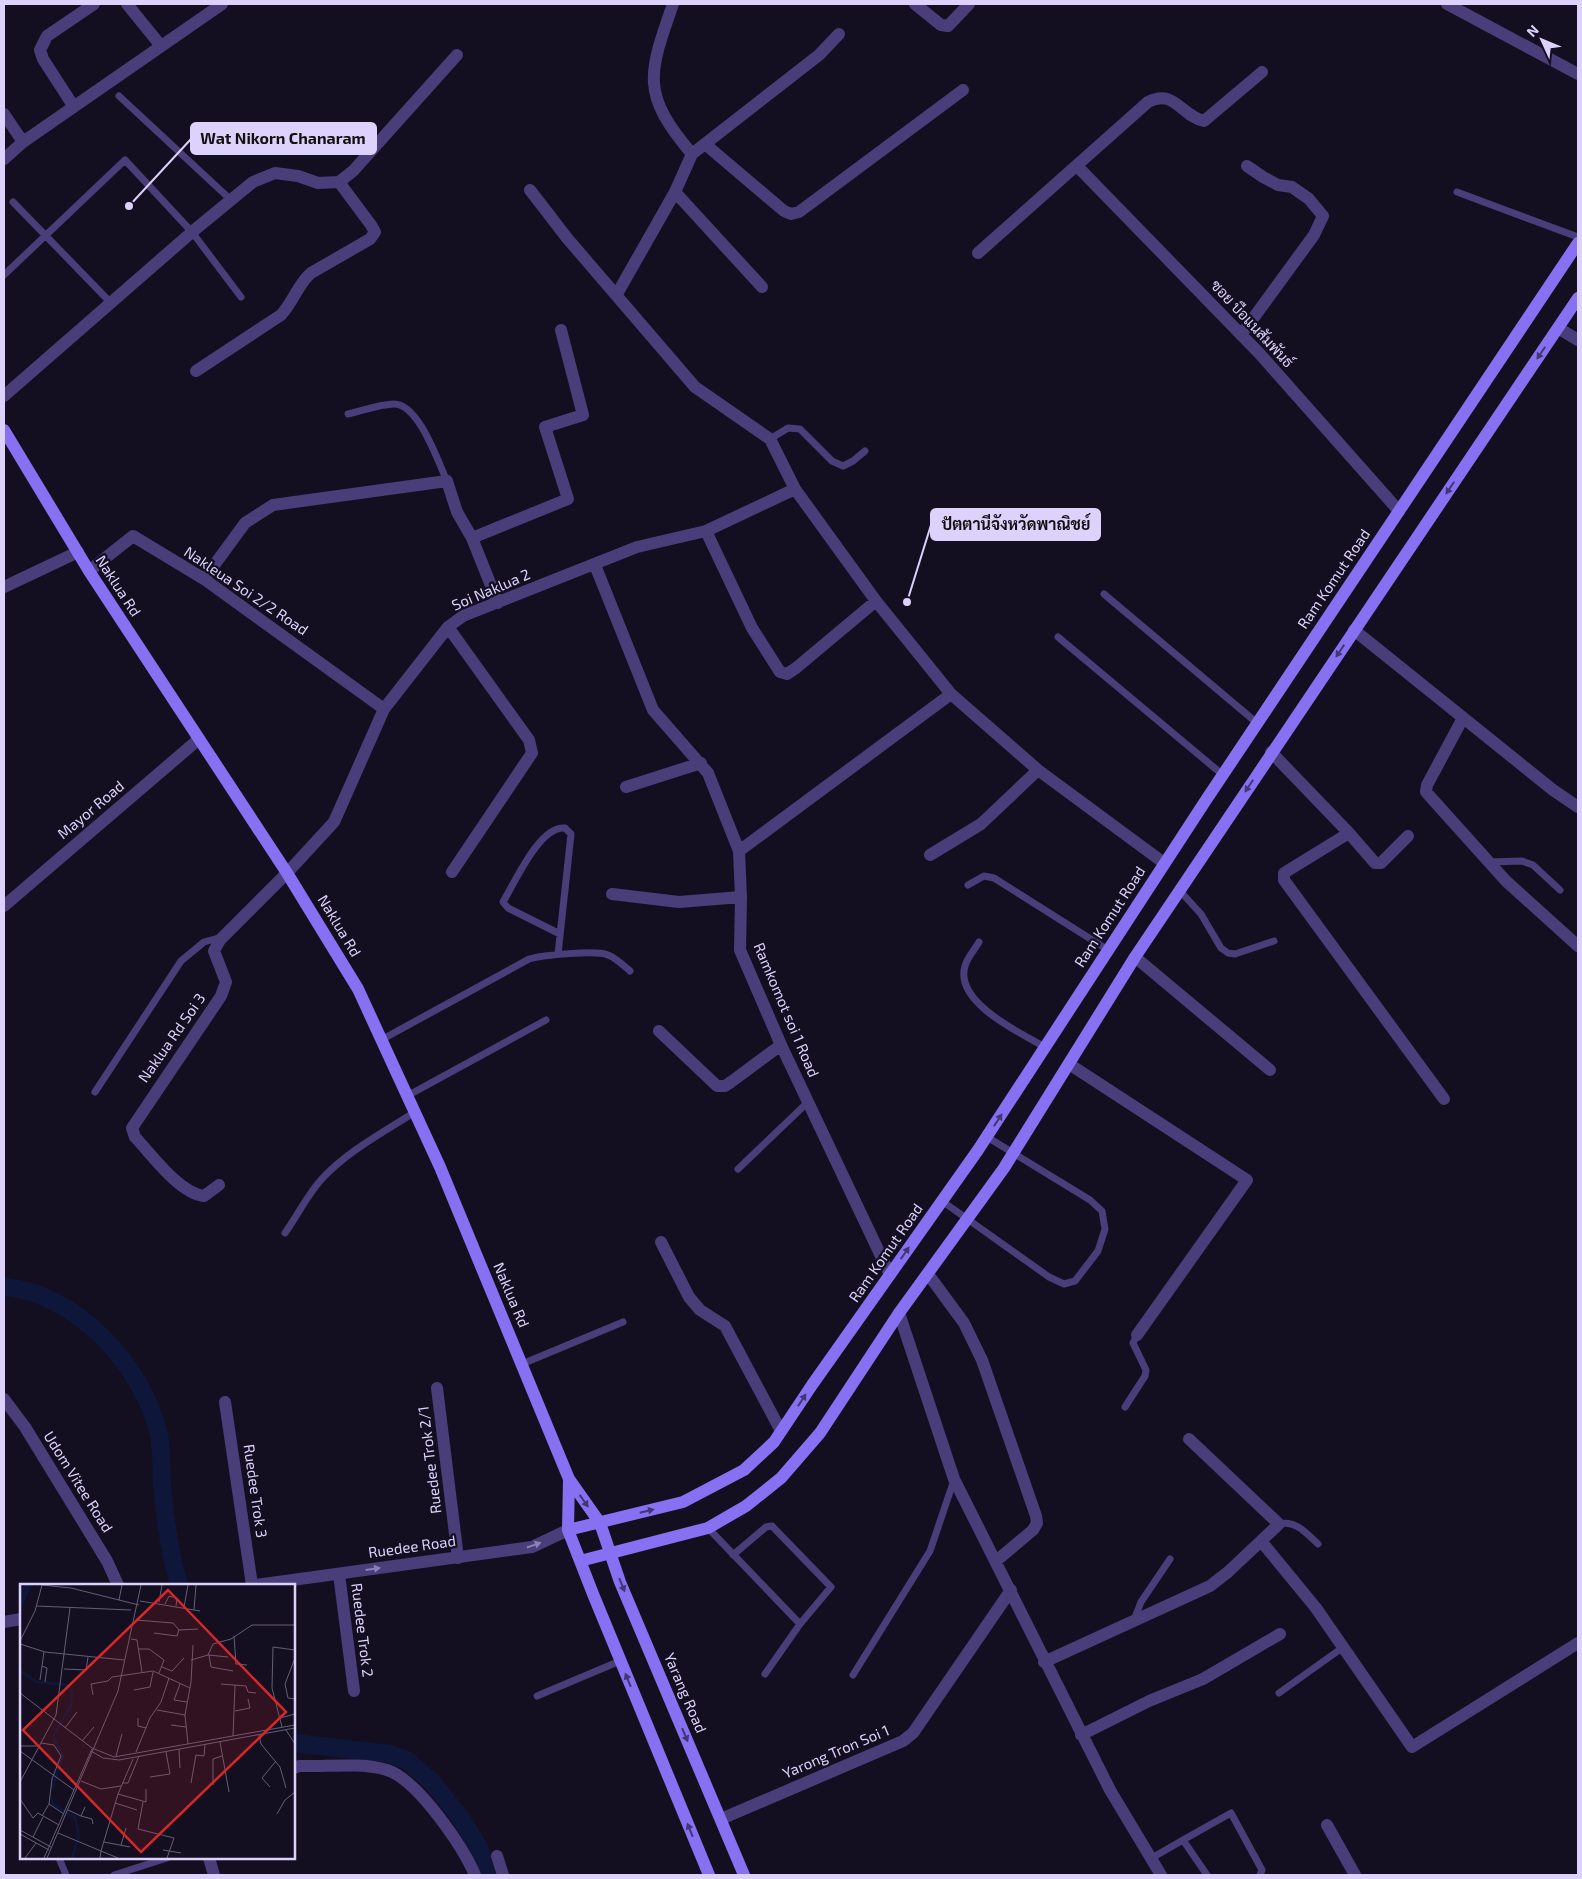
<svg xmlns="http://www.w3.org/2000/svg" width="1582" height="1879" font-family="'Exo 2',Sarabun,sans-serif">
<rect width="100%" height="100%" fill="#140f20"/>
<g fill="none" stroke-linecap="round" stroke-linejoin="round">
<!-- canal -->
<path stroke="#0e173a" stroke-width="18" d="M4,1287C76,1292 144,1367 159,1435C162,1451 161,1469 162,1484C165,1518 169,1553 179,1585
M294,1743L390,1754L408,1761L433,1783L461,1818L479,1848L487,1875"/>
<!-- service -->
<path stroke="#493e7a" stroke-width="7" d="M119,96L231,200
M1457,192L1578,237
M13,202L111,303
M4,275L125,160L192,232L241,297
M348,414C362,411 380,404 394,404C419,404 438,462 447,481
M770,439L788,428L800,429L832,461L843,466L853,461L865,451
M1104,594L1257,723
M1058,637L1223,775
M1489,862L1522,861L1533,865L1560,890
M968,885L984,876L994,878L1108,950
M1180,891L1201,914L1221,948L1228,953L1235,954L1274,941
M979,942C975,949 967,958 965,966C954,1002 1020,1033 1045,1047
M558,954L571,834L565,828C540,825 515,882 503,902L508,908L560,934
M381,1040L529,959C543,955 596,950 608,955C616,958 623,965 630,971
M95,1092L181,961L204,942L222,937
M407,1096L546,1020
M738,1169L808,1102
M942,1201L1049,1277L1064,1284L1075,1281L1098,1251L1105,1229L1102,1211L1090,1200L987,1137
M285,1233C297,1216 307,1196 320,1181C346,1152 382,1133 415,1112
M522,1364L623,1322
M1125,1407L1145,1376L1146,1370L1133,1343L1137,1335
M1279,1524C1296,1520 1306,1533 1318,1544
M708,1528L800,1624
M733,1555L766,1527L772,1526L831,1587L800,1624L765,1674
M1134,1620L1141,1602L1170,1559
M853,1675L930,1551L954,1480
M1279,1693L1342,1648
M537,1696L620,1661
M1183,1840L1231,1813L1262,1870L1260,1875
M59,1858L66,1875
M1150,1859L1183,1840L1207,1875
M114,1875L167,1858"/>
<!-- minor -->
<path stroke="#493e7a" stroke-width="12" d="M127,4L161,46
M673,4C648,75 641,94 692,154
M915,4L941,25L948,26L969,4
M1447,4L1578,74
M74,107L43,59L40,50L47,36L94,4
M4,114L23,142
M705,144L784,211L791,214L799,212L963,90
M4,159L23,142L222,4
M1077,166L1259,353L1399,511
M530,190L567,238L695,387L770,439L795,489L876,601L951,694L1038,770L1164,863
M675,192L762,287
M978,253L1148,102C1174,88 1181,116 1204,121L1262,72
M617,294L675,192L692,154L819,55L839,34
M1558,328L1578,340
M1241,335L1314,235L1323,216L1309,199L1292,187L1278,185L1263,177L1247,166
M196,371L281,315C293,302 298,284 311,273L370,239L375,232L371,225L339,182
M4,396L192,232L253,182L275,173L298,176L318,183L339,182L353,171L457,55
M706,531L752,628L780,672L787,674L796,668L876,601
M472,538L568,499L545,427L583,415L561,330
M595,565L653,710L708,773L739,851L741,897L740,950L781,1045L890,1275
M89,571L133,536L204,579L384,709
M204,579L245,523L273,505L447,481L457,512L472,538L498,603
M4,587L78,552
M448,627L529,740L532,753L452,872
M1354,630L1553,790L1578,807
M1463,718L1427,785L1426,792L1506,881L1578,946
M1271,752L1349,833L1284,873V880L1444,1099
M626,787L701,763
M1349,833L1375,863H1381L1408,836
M739,851L951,694
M930,855L981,824L1038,770
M612,894L679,902L741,897
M1135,957L1270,1070
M659,1031L717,1086H725L731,1082L781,1045
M1069,1064L1247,1180L1137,1335
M219,1185L204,1196C179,1193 152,1155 135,1137L132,1128L221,996L226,982L214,951L220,940L287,873L334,822L384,709L448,627L463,616L637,547L706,531L795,489
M661,1242L689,1297L700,1310L725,1326L781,1431
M928,1274L964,1323L982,1360L1036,1516L1037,1523L1033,1530L996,1561
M899,1313L954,1479L1110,1790L1161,1875
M437,1388L458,1558
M225,1402L252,1585
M1261,1541L1316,1608L1412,1747L1578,1643
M339,1574L354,1691
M1044,1662L1210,1586L1228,1572L1279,1524L1189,1439
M1081,1735L1149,1701L1203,1679L1280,1634
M294,1768L299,1766C327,1767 360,1762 387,1770C418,1780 463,1847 475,1875
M721,1819L903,1741L913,1733L1011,1590
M1327,1825L1355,1875
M497,1856L503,1875"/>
<!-- tertiary -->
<path stroke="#493e7a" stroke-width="12" d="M4,906L199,739
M4,1399L25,1427L107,1561L118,1585
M256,1585L532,1547L568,1530
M4,1622L21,1619
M209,1858L214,1875"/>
<!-- secondary -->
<path stroke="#8771f2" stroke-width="12" d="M4,430L89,571L287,873L358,989L440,1167L569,1479L600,1523L620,1582L744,1875
M569,1479L568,1530L593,1594L709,1875
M568,1530L683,1502L744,1470L774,1442L812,1385L978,1150L1206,800L1578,243
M580,1561L708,1528L746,1506L781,1478L820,1433L899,1313L1004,1168L1135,957L1578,298"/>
</g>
<!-- one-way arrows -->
<defs><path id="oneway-solid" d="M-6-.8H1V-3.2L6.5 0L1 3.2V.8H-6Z" transform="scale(1.25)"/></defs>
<g fill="#423674">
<use href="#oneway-solid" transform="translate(1541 353) rotate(124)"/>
<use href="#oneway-solid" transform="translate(1450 488) rotate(124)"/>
<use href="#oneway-solid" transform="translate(1340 651) rotate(124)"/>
<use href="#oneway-solid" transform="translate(1249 786) rotate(124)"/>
<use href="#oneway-solid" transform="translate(998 1120) rotate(-57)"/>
<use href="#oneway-solid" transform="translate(905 1253) rotate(-55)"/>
<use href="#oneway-solid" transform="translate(802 1400) rotate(-57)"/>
<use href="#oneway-solid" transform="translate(584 1501) rotate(55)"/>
<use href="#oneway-solid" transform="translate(647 1511) rotate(-13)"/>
<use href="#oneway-solid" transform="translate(622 1585) rotate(68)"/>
<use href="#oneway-solid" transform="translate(628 1680) rotate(-112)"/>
<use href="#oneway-solid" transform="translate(685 1735) rotate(67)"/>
<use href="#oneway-solid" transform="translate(690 1830) rotate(-112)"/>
</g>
<g fill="#8b81b4">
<use href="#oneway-solid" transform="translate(534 1545) rotate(-19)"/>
<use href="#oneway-solid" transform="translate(373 1569) rotate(-8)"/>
</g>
<g text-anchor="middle" stroke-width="4.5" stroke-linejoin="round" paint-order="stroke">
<!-- street labels -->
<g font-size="15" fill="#dcd2fb" stroke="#140f20">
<text transform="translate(1252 324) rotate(47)" y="5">ซอย บือแนสัมพันธ์</text>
<text transform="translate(1334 579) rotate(-56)" y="5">Ram Komut Road</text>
<text transform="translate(118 586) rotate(57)" y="5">Naklua Rd</text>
<text transform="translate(491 590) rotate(-23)" y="5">Soi Naklua 2</text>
<text transform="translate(246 591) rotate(34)" y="5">Nakleua Soi 2/2 Road</text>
<text transform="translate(91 810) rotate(-40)" y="5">Mayor Road</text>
<text transform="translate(1110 917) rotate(-57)" y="5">Ram Komut Road</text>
<text transform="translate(339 926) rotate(59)" y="5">Naklua Rd</text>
<text transform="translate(786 1010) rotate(67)" y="5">Ramkomot soi 1 Road</text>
<text transform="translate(172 1038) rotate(-55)" y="5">Naklua Rd Soi 3</text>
<text transform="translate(886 1253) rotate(-55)" y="5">Ram Komut Road</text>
<text transform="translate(511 1295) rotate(67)" y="5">Naklua Rd</text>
<text transform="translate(430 1460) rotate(-97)" y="5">Ruedee Trok 2/1</text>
<text transform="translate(78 1482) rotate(58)" y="5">Udom Vitee Road</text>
<text transform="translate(255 1491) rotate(82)" y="5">Ruedee Trok 3</text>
<text transform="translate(412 1547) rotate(-8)" y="5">Ruedee Road</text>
<text transform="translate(362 1630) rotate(83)" y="5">Ruedee Trok 2</text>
<text transform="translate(685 1693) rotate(67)" y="5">Yarang Road</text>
<text transform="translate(836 1752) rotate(-23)" y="5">Yarong Tron Soi 1</text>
</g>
</g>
<!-- overview -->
<g transform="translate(20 1584)">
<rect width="275" height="275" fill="#140f20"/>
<path d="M0,1H12L0,27Z" fill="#0e173a"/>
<path fill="none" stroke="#0e173a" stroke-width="2.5" d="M0,87L17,98L48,101L52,108L51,121L33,153L43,172L32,205M31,213L33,220L55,234L59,251L52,274"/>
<path fill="none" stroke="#645d78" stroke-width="1" d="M22,1L51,4L119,21M99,16L102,1M120,17L180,27M139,18L142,1M145,20L149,12L157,14L156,22M16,22L111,26M164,23L168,1M174,26L176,1M116,36L153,39L159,46L178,45M134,49L157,52L159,46M214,52L216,80L227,81M111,55L117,56L122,88M0,57L15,27L22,1M0,60L25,68L104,76M119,65H129L144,76L139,89M188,71L193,60L211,55L232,41H275M189,71L191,83L213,87M275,74L265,100L268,114L275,115M171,76L188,71L208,73M22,82L27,84L25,98M142,83L152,87L164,74M44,85L66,86L68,73M20,96L24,68M160,100L154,116L167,118M201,100L226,102L228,108L236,109M114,106L130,103L133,88M0,109L72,164M73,111L71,100L88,97L92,93L133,87L170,104M137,126L165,131M215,127L230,124L228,115M118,134V142L126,144M260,134L275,130M151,141L166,143M262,143L252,104L253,63L275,66M45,144L57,128M266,146L275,160M239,151L241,160L260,183L266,204M213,152L215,101M62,157L74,143M200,158L209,208M21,159L34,161L41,172L32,195L29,220L22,232M168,160L165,131L171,98L173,61M0,162H19M72,164L94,173L275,141M159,165L160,184M0,167L54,206M71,167L83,174L99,176L275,144M116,168L130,134L141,118L149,94M96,172L102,150M130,193L150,190L146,168M61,197L81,205L101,202M0,198L36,131L50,24M102,199H108L119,172M171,199L176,171L184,172L185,160M193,201V175L202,172M250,203L242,194L256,177M98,210L126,218V205M0,215L13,234L18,229L39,241M123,218L118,245L154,254L147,274M95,219L117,226M29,220L44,230M48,226L61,232L65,223M257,230L265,216L275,208M61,232L72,235L73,240M0,246L31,263M38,249L81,267L98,210L113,175M0,250L29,266M13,253L23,233M84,258L110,263M101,261L106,244M143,266L161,269M5,274L16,259M24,274L72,165M27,274L98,107L121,1M80,274L81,267L98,274"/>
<path fill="#d62828" fill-opacity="0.15" stroke="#d62828" stroke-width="2.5" d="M148,6L266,128L121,268L3,146Z"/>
<rect width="275" height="275" fill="none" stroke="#dcd2fb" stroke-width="2.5"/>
</g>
<!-- callouts -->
<path fill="none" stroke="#dcd2fb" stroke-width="2" d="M129 206L191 139M907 602L931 525"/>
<g fill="#dcd2fb" stroke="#140f20" stroke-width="2">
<circle cx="129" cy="206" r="5"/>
<circle cx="907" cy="602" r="5"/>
</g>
<g fill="#dcd2fb" stroke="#dcd2fb" stroke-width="2">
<rect x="191" y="123" width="185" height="31" rx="5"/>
<rect x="931" y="509" width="169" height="31" rx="5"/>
</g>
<g font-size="16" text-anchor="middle" font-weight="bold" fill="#111">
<text x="283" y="144">Wat Nikorn Chanaram</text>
<text x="1016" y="530">ปัตตานีจังหวัดพาณิชย์</text>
</g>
<!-- border -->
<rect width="1582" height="1879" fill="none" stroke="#dcd2fb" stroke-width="10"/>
<!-- north arrow -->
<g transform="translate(1542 40) rotate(314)" stroke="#140f20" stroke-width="4" paint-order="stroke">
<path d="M0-4L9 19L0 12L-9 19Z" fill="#dcd2fb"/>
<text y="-8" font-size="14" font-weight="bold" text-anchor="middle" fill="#dcd2fb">N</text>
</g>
</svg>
